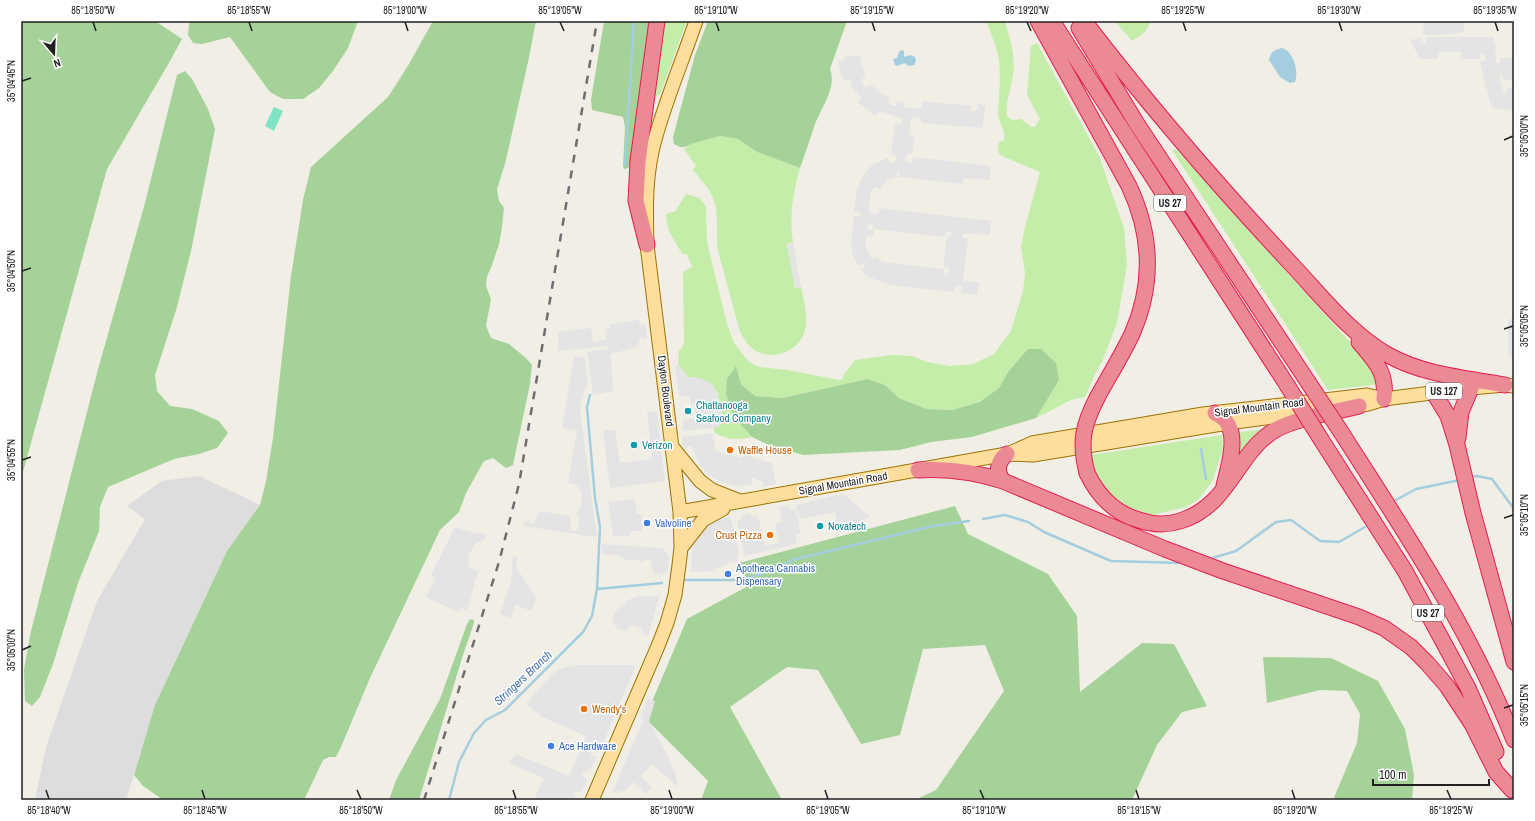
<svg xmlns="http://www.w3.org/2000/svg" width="1535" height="821" font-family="'Archivo Narrow',sans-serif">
<rect width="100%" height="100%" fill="#f1eee6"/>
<!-- residential -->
<path fill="#dedddd" d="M199,476L260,505L227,551L155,705L126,800H35L46,747L97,601L145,519L127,506L162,481Z"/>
<!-- grass -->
<path fill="#c5edaa" d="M663,21H687L660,94L653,99Z
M986,21H1005C1010,40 1016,55 1013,76C1011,90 1005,102 1007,116L1012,120L1021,119L1031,127H1035L1040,119L1027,95L1031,46L1037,43L1099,156L1124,228L1127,265L1117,323L1102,362C1098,366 1088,390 1085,397L1071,400L1036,418L1059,380L1008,372L999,388L980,402L952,410L927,409L899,398L885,385L867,379L781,398L755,396L741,384L736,366L734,417L752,437C739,440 725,440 714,432V428L720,426L722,420V413L717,392C710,380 700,378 688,377L678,364L679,350L682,348L684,343L683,272L692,267L687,254H682C675,240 666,231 666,214L672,212H675L686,194L700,198L706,207L707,242L727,324L734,343L749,362L759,367L787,370L840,380L843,379L844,374L855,360L892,355L912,356L927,362L950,366L973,364L994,354L1011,331L1023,291L1025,273L1021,247L1024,231L1040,172L1002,156L998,152L999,142L1004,140C1006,131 999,124 998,114C999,97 1001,78 999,60C997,47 991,34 986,21Z
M1115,21H1151L1145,32L1132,41Z
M720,136L738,139L757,152L800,168C793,194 789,215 793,242L787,244L795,288L801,287C804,302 809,318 804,333C798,352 770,362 753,349C747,345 744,338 740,332L718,251C714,222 724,206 702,181C698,177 697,173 692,170L696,166L684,149L691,144Z
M1173,149L1177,150L1375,370L1381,384L1328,390L1172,150Z
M1265,429L1240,454V432Z
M1222,435L1223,448L1213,480L1199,499L1186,507L1152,515L1128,507L1113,496L1100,482L1094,469L1091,455Z"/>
<!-- forest -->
<path fill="#a5d299" d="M21,21H155L182,39L170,61L107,169L21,479Z
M196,21H358L348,48L333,71L319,88L303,99H283L270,92L230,37L202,44L193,43L188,35L189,23Z
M433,21H536L528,62L505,164L497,189L499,201L504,208L502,227L499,244L491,268L487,276L486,286L491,299L486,326L491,338L509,344L527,359L532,365L530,384L513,465L506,468L493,458L484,461L466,493L459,512L440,530L370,678L341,747L336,757H329L323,760L304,800H163L143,786L134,775L155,705L227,551L260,505L266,481L273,438L291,276L303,200L311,167L388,97L409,64Z
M604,21H649L631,165L628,168L624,169L623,166L625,127L623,117L592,110L591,100Z
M708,21H847L830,69C837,88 822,106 815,124C810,139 805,154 800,168L757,152L738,139L720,136L691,144L685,147H680L674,144L673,137L695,55Z
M185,71L192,79L208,109L215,129L191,251L177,307L155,375L157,391L170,406L192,409L219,421L228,433L217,448L199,454L174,459L108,487L100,507L99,531L78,583L53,664L40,697L32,706L25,701L24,670L30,635L97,373L145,203L177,75Z
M1028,349H1041L1056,363L1059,380L1036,418L972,437L931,442L900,450L803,455L769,445L752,437L734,417L726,394L727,379L736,366L741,384L755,396L782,398L867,379L885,385L899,398L927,409L952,410L980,402L999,388L1008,372Z
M955,506L968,534L1048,574L1077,616L1080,692L1142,643L1174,644L1207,706L1182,712L1157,745L1132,800H915L936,790L1004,691L985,645L923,649L900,735L861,744L818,670L787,667L730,707L782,800H701L708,781L645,718L687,619L748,586L739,563Z
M470,619L474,620V623L463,655L419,800H389L396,780L440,699L467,624Z
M1263,657L1331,658L1378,681L1405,729L1414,775L1412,800H1333L1357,743L1360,714L1347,691L1320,690L1267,703Z"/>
<!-- pitch -->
<path fill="#80e3c5" d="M274,107L283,111L274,131L265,126Z"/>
<!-- parking -->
<path fill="#e4e4e4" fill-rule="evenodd" d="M1424,21H1464V32H1459L1456,34L1423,35Z
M1427,37H1494L1493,43L1496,44L1495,57L1497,64L1500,63V58H1514V80H1503L1502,73L1499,76L1504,95L1506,94V89L1514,87V109L1505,110L1494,108L1490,103L1480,62L1486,60L1485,56L1483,53H1480V59H1461V52H1439L1438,59H1420L1410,40L1420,38L1421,42L1425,44L1426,43Z
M845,56H860L863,69L866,76L861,80L863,85L867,87L871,84L881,93L890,99L889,104L893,106H896L897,101L904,102V107L906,108H920L922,107L923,101L971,106V111L973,112L977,109L978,104L986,106L982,128L921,123V118L914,117L911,119L909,133L910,135H915L912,154H907L905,159L909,163L913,162V157L990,166V180L964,178L962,184L900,177L899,171L897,172L898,177L889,179L880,189L875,187L873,189L871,192L869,209L871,213L875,214H878L879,208L991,221L990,235L965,233L962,235V238L968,239L963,281L979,282L977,295L961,293L962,286L959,285L955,287L954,292L890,285L869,277L860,270L865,266V264L864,263L858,266L852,253L851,244L854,216L860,217L861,216L860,212H854L857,189L864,174L872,165L887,158L891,163L895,162L897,160L896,156L891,155L895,123L901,124L902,122L901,118L882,112L877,113L875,116L858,102L861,97L851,87V81L849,80L844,81L839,67L838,61L844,60ZM870,223L873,224V229L945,237L946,232L950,231L953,235L947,236L943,267L949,268V272L944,276V269L890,263L883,262L876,257L872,259L866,247V237L873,236L874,230L868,229V226Z
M793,242L801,287L795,288L787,244Z
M1513,317H1514V357L1509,356L1508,352V321Z
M639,320L640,326L645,323L647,340L641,337L637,347L611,354L613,391L593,395L587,352L608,349V346L558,351V332L591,328L593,342L607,340L605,328L610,330L609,324Z
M574,356L585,358L588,387L585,388L580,409L597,537L523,526L525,521H529L531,525L535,522L539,511L570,516L571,530L575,531L578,529L579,517L577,516L578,508L581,507L582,495L580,489L575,484L568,483L577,431L562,428Z
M678,364L688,377L699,378L710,382L715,388L722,413V420L720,426L714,428L683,431V420L696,418L694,404H691L689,396L679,397L675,366Z
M657,411L665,481L610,488L603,430H615L620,463L652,459L647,412Z
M712,433L716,451L742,458L745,450L751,452L750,457L772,463L776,484L761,487L764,485L762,481L752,478V485L734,486L717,480L708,474L699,464L692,447L690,446L683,449L682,435L685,437Z
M836,495H845L870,517L864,520L859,528L840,533L835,512L800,519L796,505Z
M635,499L637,514H641L642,531H632L629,534L630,536H613L608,502Z
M789,506V508L791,510L796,509L801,534L795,535L797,544L745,556L743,551L737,520L742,519V515L751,513V516L753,517L758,516L765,545L779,543L775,524L782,522L779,507Z
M730,516L739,551L736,564L734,561L715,569V571L691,572L692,553L696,535L706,523Z
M455,527L475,533L486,534L485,539L475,544L468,556L470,568L478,571L467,611L462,607L458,612L426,597L435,578L431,575Z
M602,544L661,548L664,549L669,557L668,572L654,575L650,559L639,562L638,559L628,561L618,555L602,554Z
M513,556L518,557L516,567L536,597L532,611L515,605L511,618L500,614L511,581Z
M660,594L648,636L643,634V630L636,626H630L627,631L617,629L613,622V616L617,610L628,600L638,596H657Z
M577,665H636L600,751L592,752L590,756H597L590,770L582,774L583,777L587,780L582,791L575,792L573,793L577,800H534L544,778L509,763L516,754L569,776L586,736L542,717L526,704L551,675L562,668Z
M648,699L655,701L649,721L665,750L675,773L678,787L652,764L641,776L652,787L646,794L633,782L624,792L620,790L617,794L613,792V791L643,720L640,718Z"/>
<!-- water -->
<path fill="#a4cee0" d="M1282,48C1294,52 1299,71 1295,82L1290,83L1280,77L1269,60C1271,51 1274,50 1282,48Z
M901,50L904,51V57L910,55L915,57L916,61L914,65L909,66L904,63L898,66L895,65L893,59L897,58L899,52Z"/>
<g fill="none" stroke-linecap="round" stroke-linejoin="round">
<!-- stream -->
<path stroke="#a4cee0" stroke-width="2.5" d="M625,165L634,21
M1201,449L1206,479
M1471,477L1477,476L1492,479L1514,509
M1394,501L1416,489L1460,480
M983,519L1005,515L1028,522L1044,532L1111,561L1181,563
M1209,559L1236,551L1276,522L1291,520L1320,541L1339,542L1365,527
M683,580H739L777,569L792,560L933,526L969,521
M597,589L662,583
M449,800L459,762L474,733L486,720L505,710L583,632L592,616L597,589L600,527L595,498L587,407L590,395"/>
<!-- major casing -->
<g stroke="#9c7500" stroke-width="15">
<path id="major" d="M1349,407L1368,404L1384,399
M673,448L700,481L712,490L740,501
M1010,453L1032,443L1203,414L1367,395L1384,399L1471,388L1505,385L1514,386
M680,512L1007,454L1033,455L1228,423L1310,412
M681,548L703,520L723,509
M592,800L658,646L667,623L675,595L679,565L681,548L680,512L647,245C646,209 645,172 656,136C667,97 683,59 696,21"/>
</g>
<!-- highway casing -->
<g stroke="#e41e51" stroke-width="17">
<path id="highway" d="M1038,21L1129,186C1152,235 1154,284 1132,334C1122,355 1109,376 1098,396
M1052,21L1287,385
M1084,21C1150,107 1220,188 1294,267C1323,298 1351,334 1388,355C1424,375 1465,378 1505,385
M1079,28L1137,124L1308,382
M647,245L636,201L638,161L657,21
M1359,342C1375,361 1387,372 1384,399
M1434,393L1448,416L1457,445L1473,513L1514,662
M1215,413C1219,415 1225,418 1227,423C1238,438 1228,469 1224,486
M1341,432C1404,531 1471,630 1514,740
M1458,438L1461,412L1471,388
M1322,441L1405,571L1468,688L1496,752
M918,470C948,468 975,472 1003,481L1165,549L1223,571L1359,617L1384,628L1411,647L1427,663L1447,686L1472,724L1496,772L1512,790
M1087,473C1098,496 1114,513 1139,520C1153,525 1167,525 1180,521C1230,506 1236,453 1275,430C1296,418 1335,412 1359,406
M1003,481C996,472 997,461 1007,454"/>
</g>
<!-- major -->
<use href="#major" stroke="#ffdd9d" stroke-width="13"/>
<!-- highway -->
<use href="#highway" stroke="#eb8a94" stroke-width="15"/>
<!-- rail -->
<path stroke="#6e6e6e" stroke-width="2.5" stroke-dasharray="8 8" stroke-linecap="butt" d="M424,800L499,562L519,484L597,21"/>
<!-- highway-bridge casing -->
<g stroke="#e41e51" stroke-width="17" stroke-linecap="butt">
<path id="highway-bridge" d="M1308,382L1341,432
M1287,385L1322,441
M1087,473C1079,441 1083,425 1098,396"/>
</g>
<!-- highway-bridge -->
<use href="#highway-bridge" stroke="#eb8a94" stroke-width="15"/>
</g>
<!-- ticks -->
<path fill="none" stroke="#202020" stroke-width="1.5" d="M93,22L96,31M249,22L252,31M405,22L408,31M560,22L564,31M716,22L719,31M872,22L875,31M1027,22L1031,31M1183,22L1186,31M1339,22L1342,31M1495,22L1498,31M22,81L31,78M1504,140L1513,136M22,271L31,268M1504,329L1513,326M22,460L31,457M1504,518L1513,515M22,650L31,646M1504,708L1513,705M46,790L49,799M202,790L205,799M357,790L361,799M513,790L516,799M669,790L672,799M825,790L828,799M980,790L984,799M1136,790L1139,799M1292,790L1295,799M1447,790L1451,799"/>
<!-- markers -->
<g fill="#0f9aa8" stroke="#fff" stroke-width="1.5">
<circle cx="688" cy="411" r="4"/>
<circle cx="634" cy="445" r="4"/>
<circle cx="820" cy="526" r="4"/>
</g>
<g fill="#e8710a" stroke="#fff" stroke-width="1.5">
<circle cx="730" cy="450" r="4"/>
<circle cx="770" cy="535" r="4"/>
<circle cx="584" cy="709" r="4"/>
</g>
<g fill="#3f7fe0" stroke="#fff" stroke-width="1.5">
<circle cx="647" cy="523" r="4"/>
<circle cx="728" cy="574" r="4"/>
<circle cx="551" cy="746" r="4"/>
</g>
<g text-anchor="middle" stroke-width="3" stroke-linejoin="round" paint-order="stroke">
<!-- shield labels -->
<g fill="#fff" stroke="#636363" stroke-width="1">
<rect x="1154" y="195" width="32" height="16" rx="3"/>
<rect x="1426" y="383" width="36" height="16" rx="3"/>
<rect x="1412" y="605" width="32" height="16" rx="3"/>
</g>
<g font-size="10" font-weight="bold" fill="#202020">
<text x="1170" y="207">US 27</text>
<text x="1444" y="395">US 127</text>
<text x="1428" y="617">US 27</text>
</g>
<!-- street labels -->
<g font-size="11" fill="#202020" stroke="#fff">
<text transform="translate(666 391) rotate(83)" y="4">Dayton Boulevard</text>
<text transform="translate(1259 407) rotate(-7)" y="4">Signal Mountain Road</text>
<text transform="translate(843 483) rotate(-10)" y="4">Signal Mountain Road</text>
</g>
<!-- culture labels -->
<g font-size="11" fill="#0d838f" stroke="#fff" text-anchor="start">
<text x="696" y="409">Chattanooga<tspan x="696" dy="13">Seafood Company</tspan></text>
<text x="642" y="449">Verizon</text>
<text x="828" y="530">Novatech</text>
</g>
<!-- food labels -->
<g font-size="11" fill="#c56008" stroke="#fff" text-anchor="start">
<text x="738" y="454">Waffle House</text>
<text x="762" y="539" text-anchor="end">Crust Pizza</text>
<text x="592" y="713">Wendy's</text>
</g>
<!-- shop labels -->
<g font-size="11" fill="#366cbe" stroke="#fff" text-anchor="start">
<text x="655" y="527">Valvoline</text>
<text x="736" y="572">Apotheca Cannabis<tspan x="736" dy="13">Dispensary</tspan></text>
<text x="559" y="750">Ace Hardware</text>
</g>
<!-- water labels -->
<g font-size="12" font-style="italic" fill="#4775b5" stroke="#fff">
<text transform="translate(523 678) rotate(-43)" y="4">Stringers Branch</text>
</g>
</g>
<!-- border -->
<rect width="1535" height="821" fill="none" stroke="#ffffff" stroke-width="44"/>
<!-- north arrow -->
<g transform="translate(54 54) rotate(161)" stroke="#ffffff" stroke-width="3" paint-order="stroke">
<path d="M0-3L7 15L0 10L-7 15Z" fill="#202020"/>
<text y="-6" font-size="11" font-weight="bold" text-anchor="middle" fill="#202020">N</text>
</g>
<!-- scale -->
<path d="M1373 779v6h116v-6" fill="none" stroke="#202020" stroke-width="2"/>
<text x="1379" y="779" font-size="12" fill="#202020" stroke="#ffffff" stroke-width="3" paint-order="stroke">100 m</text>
<rect x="22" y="22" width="1491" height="777" fill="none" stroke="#202020" stroke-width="1.5"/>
<g font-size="10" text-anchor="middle" fill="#202020">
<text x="93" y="14">85°18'50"W</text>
<text x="249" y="14">85°18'55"W</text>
<text x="405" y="14">85°19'00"W</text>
<text x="560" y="14">85°19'05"W</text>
<text x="716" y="14">85°19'10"W</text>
<text x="872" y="14">85°19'15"W</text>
<text x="1027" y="14">85°19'20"W</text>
<text x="1183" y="14">85°19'25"W</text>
<text x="1339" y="14">85°19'30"W</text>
<text x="1495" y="14">85°19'35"W</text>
<text transform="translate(11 81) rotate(-90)" y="4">35°04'45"N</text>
<text transform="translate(1524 136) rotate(-90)" y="4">35°05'00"N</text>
<text transform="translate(11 271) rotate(-90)" y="4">35°04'50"N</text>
<text transform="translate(1524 326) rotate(-90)" y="4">35°05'05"N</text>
<text transform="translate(11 460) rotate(-90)" y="4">35°04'55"N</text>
<text transform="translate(1524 515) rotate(-90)" y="4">35°05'10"N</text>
<text transform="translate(11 650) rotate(-90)" y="4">35°05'00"N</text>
<text transform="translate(1524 705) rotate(-90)" y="4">35°05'15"N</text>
<text x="49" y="814">85°18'40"W</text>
<text x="205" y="814">85°18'45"W</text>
<text x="361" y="814">85°18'50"W</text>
<text x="516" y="814">85°18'55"W</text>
<text x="672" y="814">85°19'00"W</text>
<text x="828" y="814">85°19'05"W</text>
<text x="984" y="814">85°19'10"W</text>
<text x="1139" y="814">85°19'15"W</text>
<text x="1295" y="814">85°19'20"W</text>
<text x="1451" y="814">85°19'25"W</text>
</g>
</svg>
